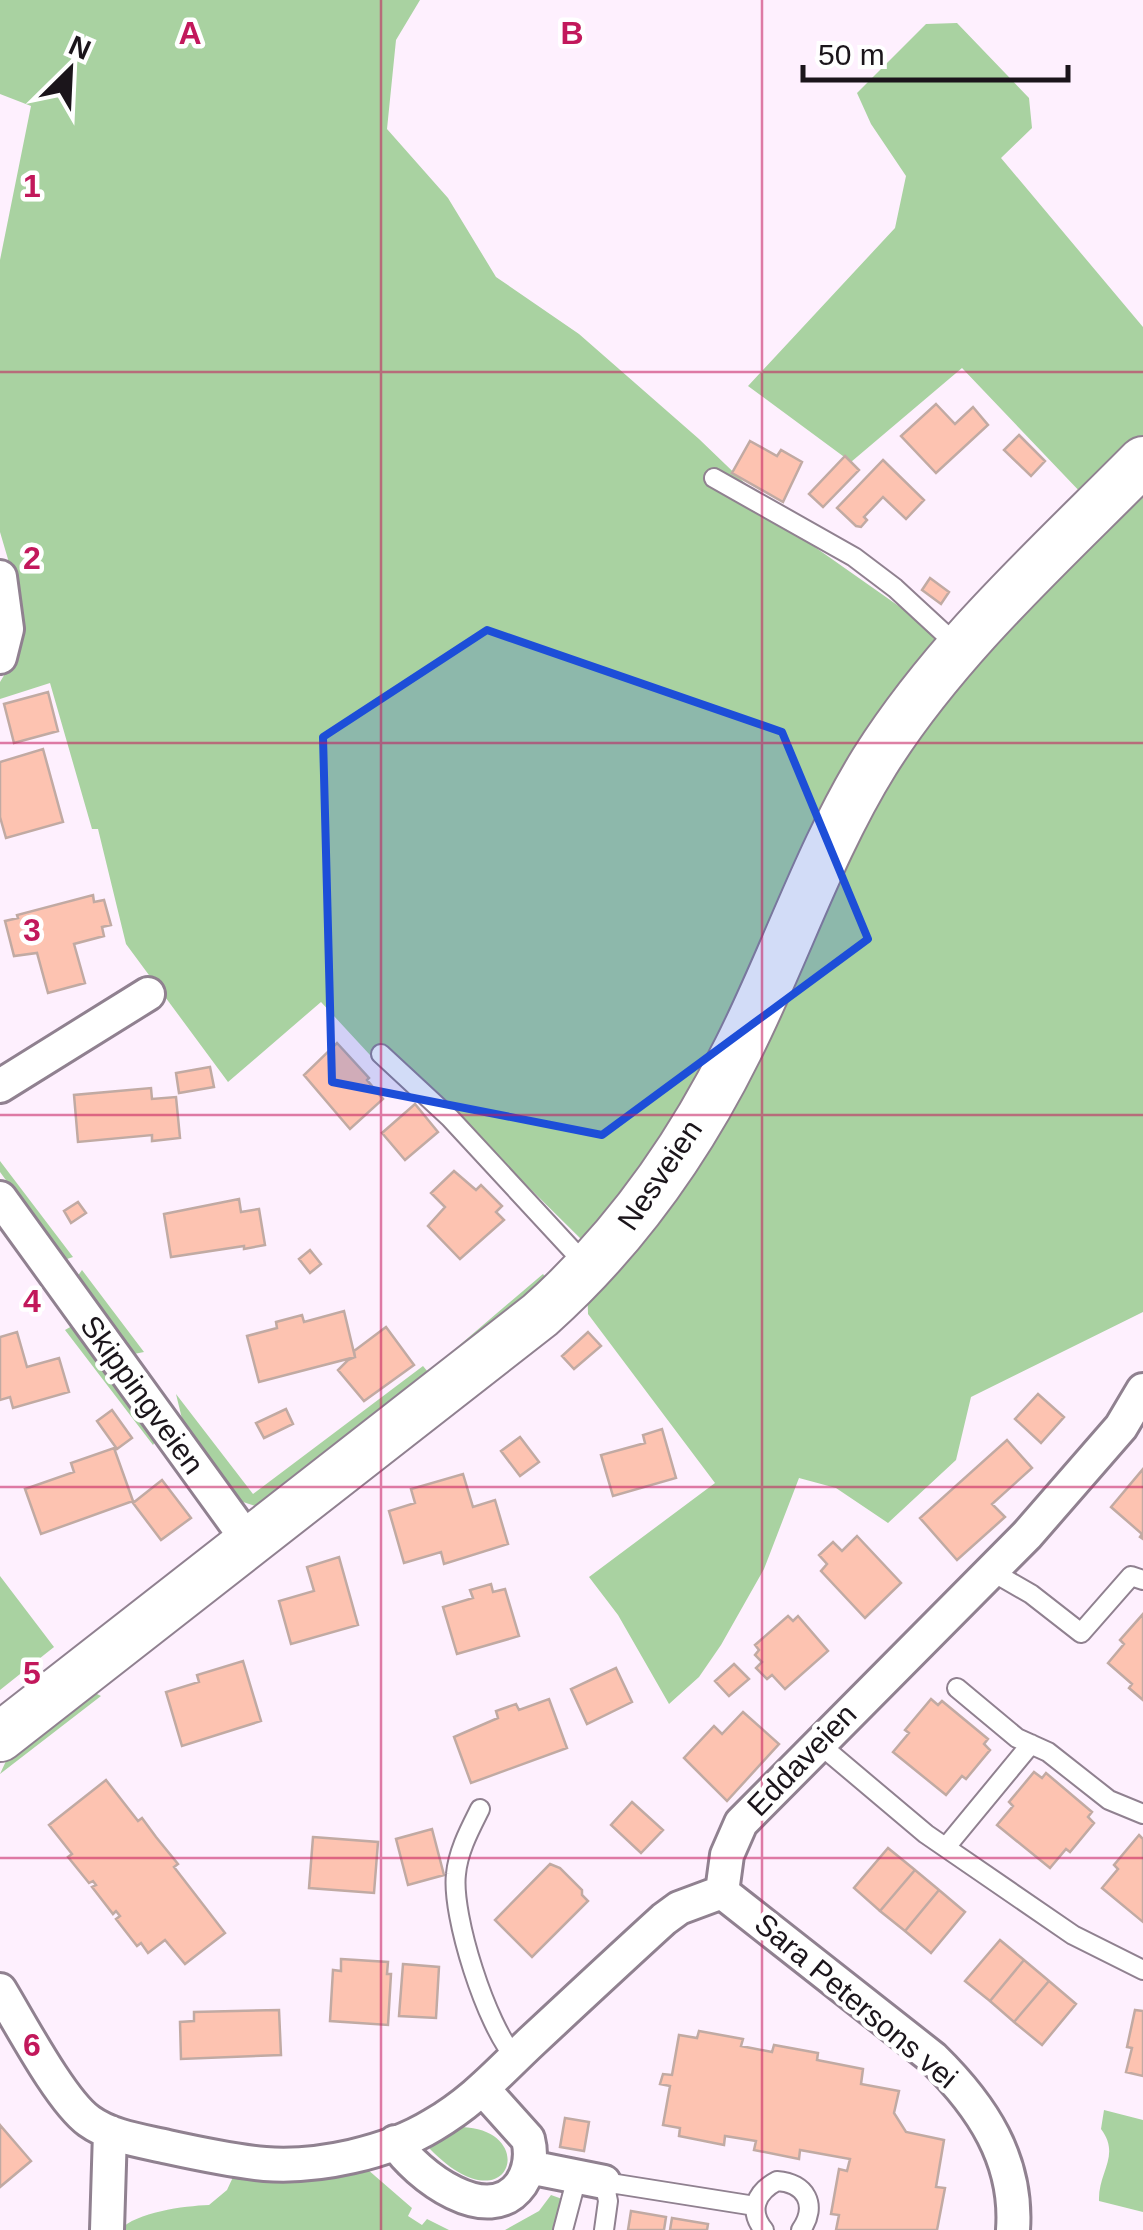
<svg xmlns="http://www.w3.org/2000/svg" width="1143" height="2230" font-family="Arial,sans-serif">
<rect width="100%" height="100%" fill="#fef0fe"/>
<!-- green -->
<path fill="#a9d2a1" d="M0,0H420L396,40L387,129L448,198L496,277L579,334L699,439L802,538L947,640L1084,496L962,368L851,462L748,386L895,228L906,176L871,124L857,93L926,24L957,23L1029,98L1032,128L1001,158L1143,327V1312L971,1397L956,1460L888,1523L836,1488L799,1478L764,1569L721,1645L699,1677L669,1704L618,1615L589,1577L715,1483L588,1314L586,1244L385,1045L370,1055L321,1002L228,1082L126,944L98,829H92L50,683L0,699V682L18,652L15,583L0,532V260L31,106L0,94Z
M0,1161L73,1257L64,1260L0,1172Z
M82,1270L144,1352L134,1354L77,1277Z
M543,1274L549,1282L258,1507L237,1500L184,1427L176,1394L253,1494L423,1366L428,1372Z
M72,1326L90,1345L157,1438L153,1445L65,1330Z
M0,1576L54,1647L0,1690Z
M95,1693L101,1696L0,1774L6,1761L77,1704Z
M1104,2110L1143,2120V2212L1099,2201C1098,2171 1121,2156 1101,2129Z
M462,2127C541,2130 509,2230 430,2149L429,2145Z
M367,2169L412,2208L408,2216L422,2225L427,2219L449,2230H120C136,2212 184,2206 209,2205L227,2190L234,2175Z
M551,2195L565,2200L557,2230H505L539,2211Z"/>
<!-- building -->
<path fill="#fdc3b1" stroke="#c1aaa3" stroke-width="2.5" d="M936,404L955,424L973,407L988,425L936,473L901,436Z
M1019,435L1045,461L1031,476L1004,450Z
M750,441L777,456L781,450L802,462L783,502L732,473Z
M845,456L859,470L823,507L809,494Z
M883,460L924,500L906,519L883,497L864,517L867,520L861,527L856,526L837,508Z
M930,578L949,592L941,604L922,590Z
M48,692L58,731L14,743L4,704Z
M43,749L63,822L6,838L0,817V762Z
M93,895L94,902L104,900L111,925L102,927L104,936L74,944L85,983L48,993L37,953L14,956L5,921L18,918L17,915Z
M337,1043L369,1078L367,1080L383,1099L350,1129L304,1075Z
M210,1067L214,1087L179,1093L176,1073Z
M151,1088L152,1099L176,1097L180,1138L152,1141V1135L78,1142L74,1095Z
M415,1104L438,1132L405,1160L382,1133Z
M454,1171L476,1190L481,1185L502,1206L496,1212L504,1220L460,1259L428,1226L445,1207L431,1193Z
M239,1199L241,1212L259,1209L265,1245L244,1249V1246L171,1257L164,1214Z
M78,1202L86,1213L71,1223L64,1211Z
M310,1250L321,1264L310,1273L299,1259Z
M344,1311L355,1357L259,1382L247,1336L277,1328L276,1322L302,1315L304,1322Z
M386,1327L414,1365L364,1401L338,1370L348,1360L355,1357L354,1351Z
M17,1332L27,1367L59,1358L69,1392L13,1408L10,1397L0,1400V1337Z
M588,1332L601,1346L574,1369L562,1356Z
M1038,1394L1064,1417L1041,1443L1015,1419Z
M286,1409L293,1424L264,1438L256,1423Z
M112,1410L132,1438L117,1449L97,1421Z
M662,1429L676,1478L613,1496L601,1455L645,1443L643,1435Z
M520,1437L539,1462L520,1476L501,1451Z
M1007,1440L1032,1468L992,1504L1005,1517L957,1560L920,1518Z
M114,1448L133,1501L41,1534L25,1489L74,1472L71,1463Z
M1143,1469V1539L1140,1537L1142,1534L1111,1507Z
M463,1474L473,1507L495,1500L508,1544L444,1564L441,1552L404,1563L389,1511L415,1503L411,1489Z
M162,1480L191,1518L161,1540L133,1503Z
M857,1536L901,1583L865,1618L821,1571L827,1564L819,1555L833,1542L842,1551Z
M339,1557L358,1625L291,1644L279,1601L314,1591L307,1567Z
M491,1584L493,1592L505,1589L519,1636L457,1654L443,1607L473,1598L470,1590Z
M1143,1614V1700L1129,1688L1132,1684L1108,1663L1124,1644L1120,1640Z
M788,1616L793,1621L798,1616L828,1651L785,1689L772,1675L767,1679L756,1668L762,1662L755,1655L759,1650L755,1645Z
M243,1661L261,1721L182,1746L166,1692L199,1682L197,1675Z
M734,1664L749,1679L729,1696L715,1681Z
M616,1668L632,1702L587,1724L571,1689Z
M549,1699L567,1748L471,1783L454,1737L498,1718L496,1711L516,1704L519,1710Z
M931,1699L938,1705L942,1701L988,1739L984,1744L990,1750L966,1779L962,1776L946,1795L893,1752L909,1733L905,1730Z
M743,1712L779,1744L727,1801L684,1758L714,1726L722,1734Z
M1034,1772L1042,1778L1046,1773L1092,1812L1088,1817L1094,1823L1070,1852L1066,1849L1050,1868L997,1825L1013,1806L1009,1802Z
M106,1780L138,1821L142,1818L156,1837L178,1864L174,1867L225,1933L185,1964L165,1940L148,1953L141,1943L137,1946L116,1919L120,1916L116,1911L113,1914L92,1887L96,1885L93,1881L89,1883L68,1857L72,1854L49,1825Z
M632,1802L663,1830L641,1853L611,1825Z
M432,1829L444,1875L408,1885L396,1839Z
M1139,1835L1143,1839V1922L1102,1888L1118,1869L1114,1865Z
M313,1837L378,1842L374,1893L309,1888Z
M888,1848L915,1870L880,1911L854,1888Z
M550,1864L560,1868L582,1890V1895L588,1901L532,1957L495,1920Z
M915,1870L939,1890L905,1931L880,1911Z
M939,1890L965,1912L931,1953L905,1931Z
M1000,1940L1024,1960L990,2001L965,1981Z
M341,1959L388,1962L387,1974H391L388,2025L330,2021L333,1970L341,1971Z
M1024,1960L1049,1981L1014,2022L990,2001Z
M403,1964L439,1967L436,2018L399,2016Z
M1049,1981L1076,2004L1042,2045L1014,2022Z
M279,2010L281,2055L181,2059L180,2022L194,2021V2012Z
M1135,2010L1143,2011V2076L1126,2072L1132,2048L1127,2047Z
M699,2031L743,2039L741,2046L772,2052L774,2045L818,2053L817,2060L863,2069L861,2084L899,2091L894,2113L906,2132L944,2140L936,2187L945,2188L937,2230H836L839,2215L831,2214L839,2169L847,2171L850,2159L800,2150L799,2159L754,2150L756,2141L725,2136L724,2145L679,2136L680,2128L663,2125L670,2086L660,2084L663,2074L672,2075L679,2035L697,2038Z
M565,2118L589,2122L584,2151L560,2147Z
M0,2125L31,2161L0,2187Z
M631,2211L666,2217L664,2230H628Z
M672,2218L708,2224L707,2230H670Z"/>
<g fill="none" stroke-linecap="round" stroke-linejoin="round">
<!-- service casing -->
<g stroke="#908190" stroke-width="22">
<path id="service" d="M714,478L854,557L895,588L960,648
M381,1054L450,1118L586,1265
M991,1571L1031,1594L1081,1633L1131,1576L1143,1580
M957,1688L1017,1738L1048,1752L1109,1800L1143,1814
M818,1743L926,1834L1073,1935L1143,1970
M480,1809C470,1829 458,1851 456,1874C451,1915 487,2027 515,2057
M946,1847L1031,1744
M563,2230L577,2177
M604,2230L608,2201L604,2182L755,2206
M764,2230C748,2211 756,2192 777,2181C806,2183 818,2205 801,2230"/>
</g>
<!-- minor casing -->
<g stroke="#908190" stroke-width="38">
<path id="minor" d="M0,577L7,629L0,657
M0,1086L148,994
M0,1198L249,1542
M722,1892L727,1855L741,1823L1027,1535L1121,1427L1143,1390
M722,1892L933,2058C982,2106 1018,2160 1013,2230
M0,1990C20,2023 61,2101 89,2121C111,2137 142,2141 168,2147C200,2154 233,2161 265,2164C318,2168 387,2153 433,2125C474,2101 497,2074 531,2042C575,2001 619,1960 664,1919L679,1908L722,1892
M395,2142C416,2175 489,2230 521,2184C530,2170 532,2155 528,2139L484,2090
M529,2167L604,2182
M107,2230L110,2132"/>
</g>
<!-- secondary casing -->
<g stroke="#908190" stroke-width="52">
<path id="secondary" d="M0,1737L540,1315C624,1240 688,1150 738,1049C786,954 819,851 875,761C947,647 1049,556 1143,461"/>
</g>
<!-- service -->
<use href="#service" stroke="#fff" stroke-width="18"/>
<!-- minor -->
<use href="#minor" stroke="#fff" stroke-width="32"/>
<!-- secondary -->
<use href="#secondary" stroke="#fff" stroke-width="48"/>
</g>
<!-- marked area -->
<path fill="#1d4ed8" fill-opacity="0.2" stroke="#1d4ed8" stroke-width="8" stroke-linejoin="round" d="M487,630L782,732L868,939L602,1135L332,1082L323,737Z"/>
<!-- grid -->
<path fill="none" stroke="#c2185b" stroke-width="2.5" stroke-opacity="0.55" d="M381,0V2230M762,0V2230M0,372H1143M0,743H1143M0,1115H1143M0,1487H1143M0,1858H1143"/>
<g text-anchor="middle" stroke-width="9" stroke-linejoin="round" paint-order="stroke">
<!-- street labels -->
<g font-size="30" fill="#1b151b" stroke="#fff">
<text transform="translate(660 1175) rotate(-56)" y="10">Nesveien</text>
<text transform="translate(142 1395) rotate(54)" y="10">Skippingveien</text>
<text transform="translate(802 1760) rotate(-46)" y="10">Eddaveien</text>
<text transform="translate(856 2001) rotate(40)" y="10">Sara Petersons vei</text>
</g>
</g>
<g font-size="32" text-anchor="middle" font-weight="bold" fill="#c2185b" stroke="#fff" stroke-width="9" stroke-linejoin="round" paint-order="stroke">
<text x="190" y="44">A</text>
<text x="572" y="44">B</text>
<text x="32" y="197">1</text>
<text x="32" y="569">2</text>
<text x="32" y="941">3</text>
<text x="32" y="1312">4</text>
<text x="32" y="1684">5</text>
<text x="32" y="2056">6</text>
</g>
<!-- north arrow -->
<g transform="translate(70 70) rotate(24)" stroke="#ffffff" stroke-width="8" paint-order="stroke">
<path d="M0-8L18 38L0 25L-18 38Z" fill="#1b151b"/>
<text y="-15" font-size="28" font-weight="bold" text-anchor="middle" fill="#1b151b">N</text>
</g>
<!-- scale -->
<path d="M803 65v15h265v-15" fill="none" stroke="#1b151b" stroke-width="5"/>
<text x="818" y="65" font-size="30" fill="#1b151b" stroke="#ffffff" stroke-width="8" paint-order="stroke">50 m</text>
</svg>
